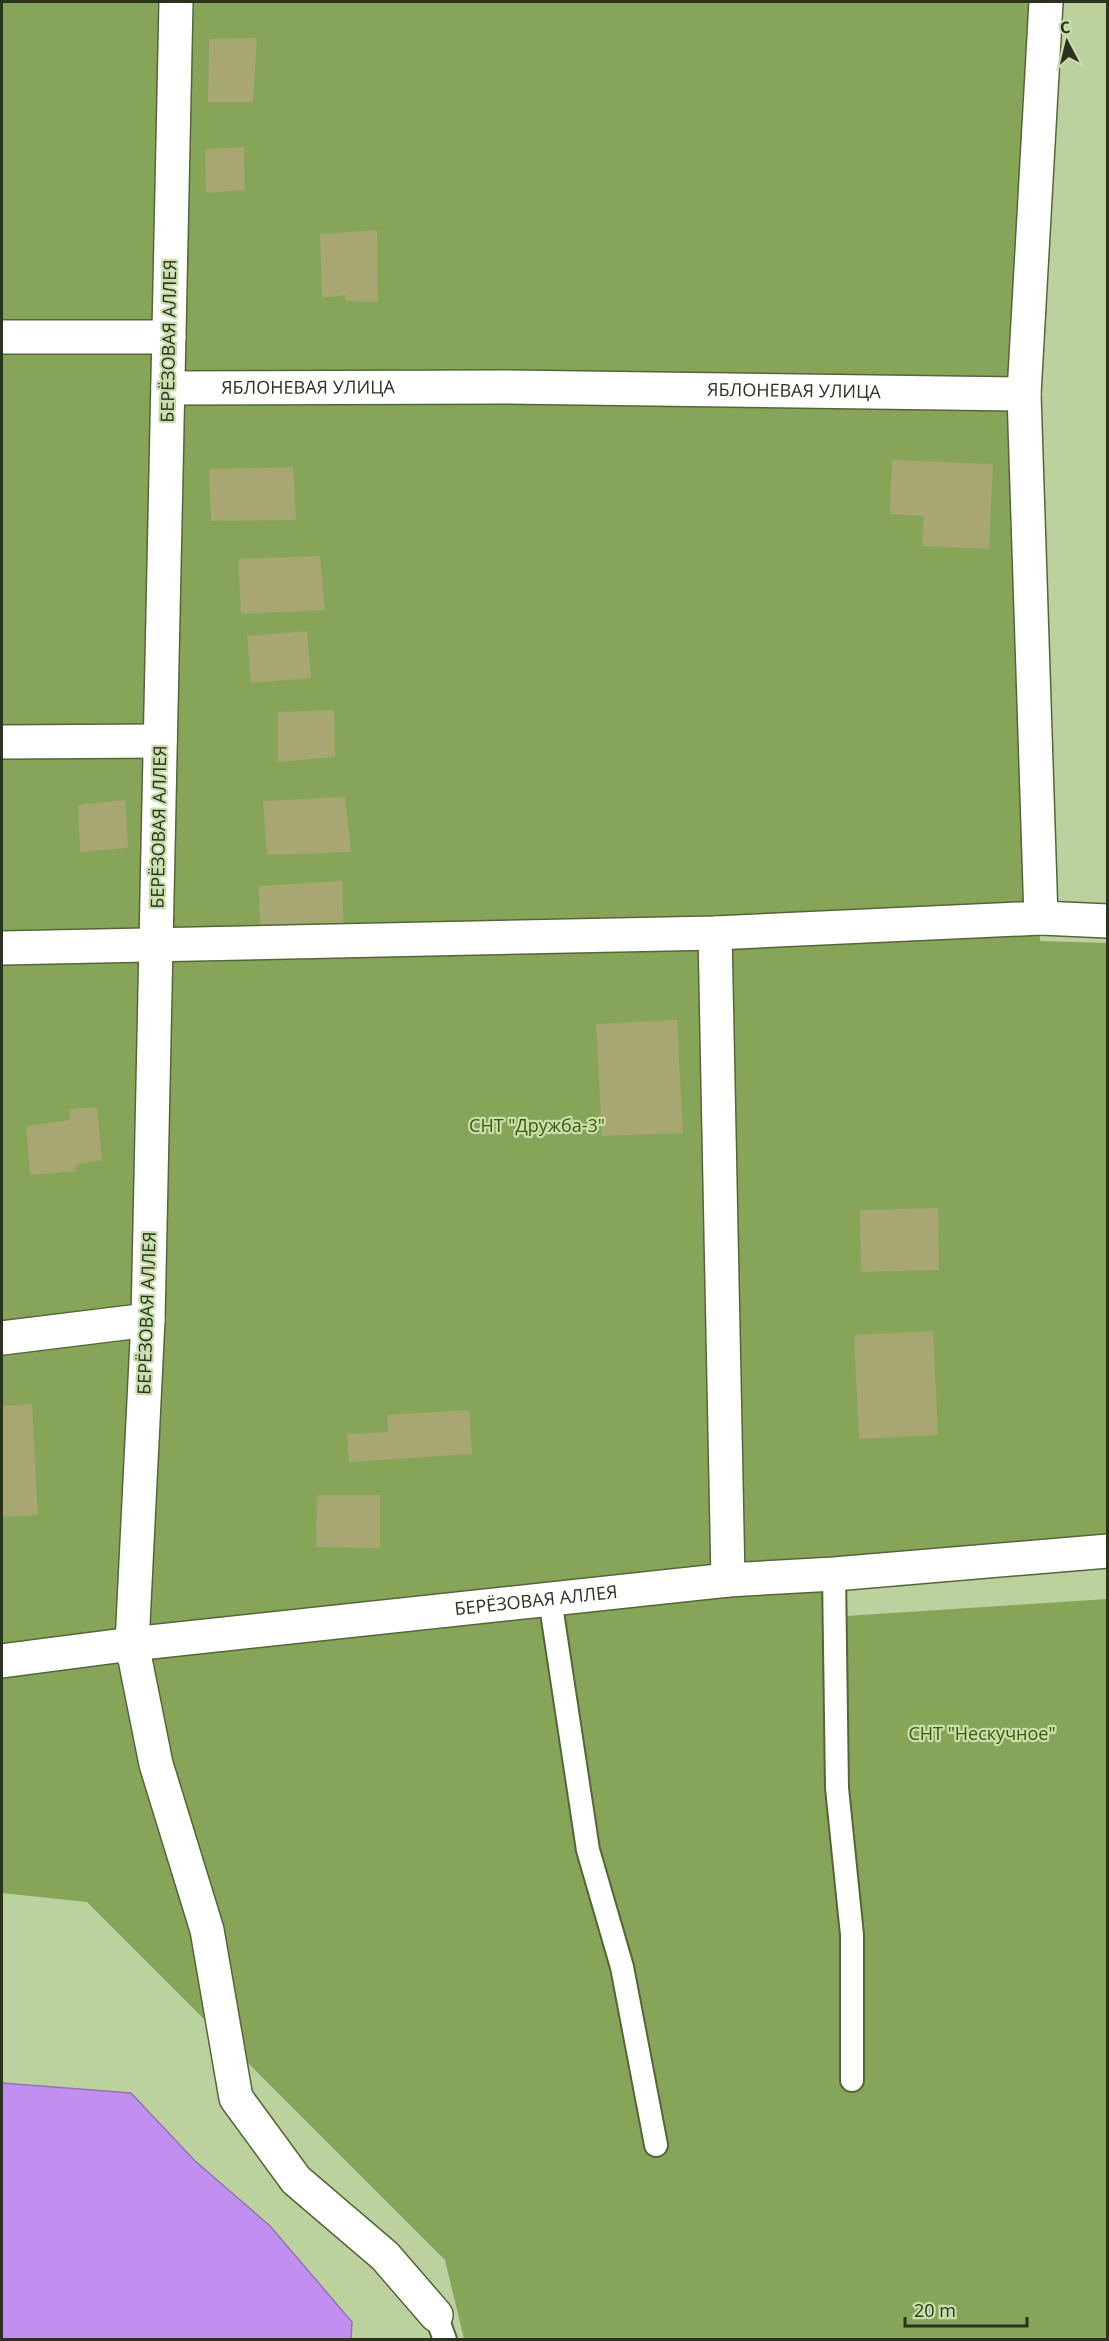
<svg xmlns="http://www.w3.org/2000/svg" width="1109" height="2341" font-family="'Open Sans',sans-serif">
<rect width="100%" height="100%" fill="#bbd19e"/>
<!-- green -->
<path fill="#87a558" d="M2,2H1038L1040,941L1107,943V1551L834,1574L846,1616L1107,1599V2339H464L445,2260L87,1902L2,1893Z"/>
<!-- water -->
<path fill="#c18ff0" stroke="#9473b1" stroke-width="1.5" d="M2,2083L131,2093L195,2161L270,2226L352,2322L351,2339H2Z"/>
<!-- building -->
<path fill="#a8a671" d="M257,38L253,102H208L209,39Z
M244,147L245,190L206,193L205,149Z
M377,230L378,302L345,301V295L322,298L320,234Z
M892,460L993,464L989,549L922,546L924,516L890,514Z
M293,467L296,520L211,521L209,469Z
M320,556L325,610L241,614L238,559Z
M307,631L311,678L251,683L247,636Z
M334,710L335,757L278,762V712Z
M345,797L351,852L267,855L263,801Z
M125,800L128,848L80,852L78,805Z
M342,881L344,930L260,935L259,886Z
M677,1020L683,1133L602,1136L596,1024Z
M97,1107L102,1160L75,1165L76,1171L30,1175L26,1126L70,1120L69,1109Z
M938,1208L939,1270L861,1272L860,1210Z
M933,1331L938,1435L859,1439L854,1335Z
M32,1404L38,1515L2,1517V1406Z
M469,1410L472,1454L349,1462L347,1434L388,1432L387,1415Z
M317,1495H380V1548L316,1547Z"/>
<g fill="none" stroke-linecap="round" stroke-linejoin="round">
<!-- service casing -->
<g stroke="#546638" stroke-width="26">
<path id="service" d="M834,1574L837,1788L852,1935V2080
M550,1599L588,1850L622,1967L656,2145
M436,2315L445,2340"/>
</g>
<!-- minor casing -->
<g stroke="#546638" stroke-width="36">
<g id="minor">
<path id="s1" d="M176,2L148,1320L132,1644L728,1580L834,1574L1108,1551"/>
<path d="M2,337H169"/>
<path id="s2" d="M168,388L505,387L1024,394L1046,2"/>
<path d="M2,742L160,741"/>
<path d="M1041,918L1108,921"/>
<path d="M715,933L728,1580"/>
<path d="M2,948L715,933L1041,918L1024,394"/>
<path d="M2,1338L148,1320"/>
<path d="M2,1661L132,1644L156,1764L207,1930L236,2098L296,2180L385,2256L436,2315"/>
</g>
</g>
<!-- service -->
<use href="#service" stroke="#fff" stroke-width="22"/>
<!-- minor -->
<use href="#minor" stroke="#fff" stroke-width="33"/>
</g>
<g text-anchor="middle" stroke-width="4.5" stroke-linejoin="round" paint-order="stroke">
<!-- street labels -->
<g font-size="18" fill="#2a331f" stroke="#c8deab">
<text transform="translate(169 341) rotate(-89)" y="6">БЕРЁЗОВАЯ АЛЛЕЯ</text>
<text dy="6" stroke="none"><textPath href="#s2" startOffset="140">ЯБЛОНЕВАЯ УЛИЦА</textPath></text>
<text dy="6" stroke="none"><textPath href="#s2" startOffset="626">ЯБЛОНЕВАЯ УЛИЦА</textPath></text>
<text transform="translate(159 827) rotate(-89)" y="6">БЕРЁЗОВАЯ АЛЛЕЯ</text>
<text transform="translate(147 1313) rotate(-88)" y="6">БЕРЁЗОВАЯ АЛЛЕЯ</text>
<text dy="6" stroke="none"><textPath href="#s1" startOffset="2049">БЕРЁЗОВАЯ АЛЛЕЯ</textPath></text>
</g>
<!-- park labels -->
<g font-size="18" fill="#405909" stroke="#c8deab">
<text x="537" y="1132">СНТ "Дружба-3"</text>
<text x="982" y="1740">СНТ "Нескучное"</text>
</g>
</g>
<!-- border -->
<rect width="1109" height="2341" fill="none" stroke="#2a331f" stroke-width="6"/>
<!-- north arrow -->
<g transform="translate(1067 42) rotate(353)" stroke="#c8deab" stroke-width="4.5" paint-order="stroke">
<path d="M0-4.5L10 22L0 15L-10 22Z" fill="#2a331f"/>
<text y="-9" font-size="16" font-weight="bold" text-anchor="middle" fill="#2a331f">С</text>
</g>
<!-- scale -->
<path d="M905 2317v9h122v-9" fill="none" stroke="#2a331f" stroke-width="3"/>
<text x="914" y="2317" font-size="18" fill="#2a331f" stroke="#c8deab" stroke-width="4.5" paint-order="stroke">20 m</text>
</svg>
